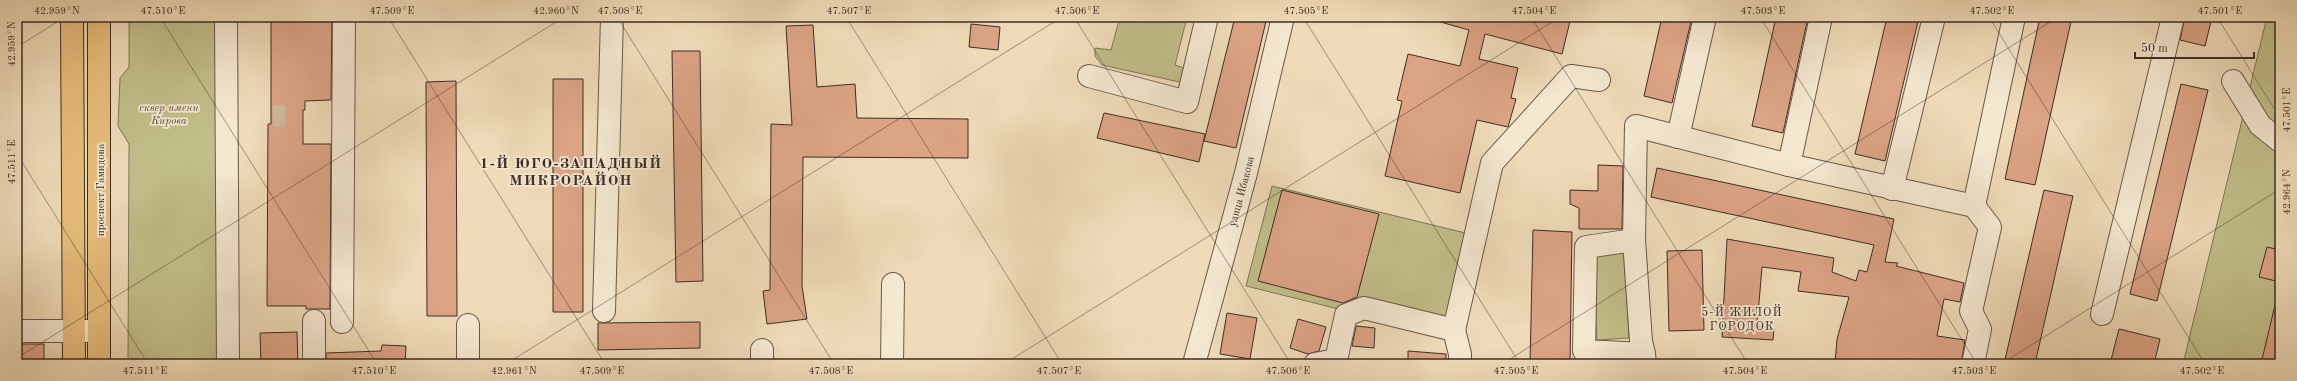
<svg xmlns="http://www.w3.org/2000/svg" width="2297" height="381" font-family="'Old Standard TT',serif">
<rect width="100%" height="100%" fill="#efdbb8"/>
<filter id="stains"><feTurbulence type="fractalNoise" baseFrequency=".005" numOctaves="4"/><feColorMatrix values="0 0 0 0 .2 0 0 0 0 .09 0 0 0 0 .02 0 0 0 .5 -.17"/></filter>
<radialGradient id="worn" r=".72"><stop offset=".6" stop-color="#630" stop-opacity="0"/><stop offset="1" stop-color="#630" stop-opacity=".3"/></radialGradient>
<!-- green -->
<path fill="#c1be89" stroke="#7e7658" d="M129,17H220L223,364H128L129,144L118,126L120,78L129,67Z
M1120,17H1187L1175,65L1187,69L1184,83L1102,65L1095,56V48L1111,50Z
M2267,17H2280V364H2183Z
M1272,186L1478,236L1459,339L1246,286Z
M1624,251L1629,338L1597,340L1592,253Z"/>
<!-- building -->
<path fill="#dca385" stroke="#3c2d27" d="M271,17H332L331,100L305,101V110H303V144H331L330,309H306V306H267L268,124H271Z
M1235,17H1267L1236,148L1204,141Z
M1437,17H1571L1562,54L1485,34L1479,59L1518,68L1511,98L1516,99L1508,127L1477,120L1460,193L1385,176L1402,101L1397,100L1408,54L1460,66L1469,30L1437,21Z
M1662,17H1692L1672,103L1644,96Z
M1776,17H1808L1783,133L1752,126Z
M1887,17H1919L1885,161L1855,154Z
M2040,17H2072L2035,185L2005,179Z
M2185,17H2212L2205,46L2180,40Z
M971,24L1000,27L998,50L969,47Z
M813,25L817,87L855,84L857,118L968,119V158L803,157L802,286L807,319L767,324L763,291L770,290L771,124L792,125L786,26Z
M672,51H700L703,281L676,282Z
M553,79H583V312H553Z
M456,81L457,316H427L426,82Z
M2181,84L2208,90L2157,301L2130,294Z
M1104,113L1205,134L1199,162L1097,138Z
M1598,165L1623,166L1622,229H1579V208L1570,204V190L1598,191Z
M1657,168L1894,219L1885,262L1898,263L1896,266L1964,283L1960,302L1944,299L1937,336L1965,340L1961,364L1902,359L1901,364H1835L1837,339L1849,297L1798,291L1801,272L1762,267L1757,326L1774,328L1773,340L1722,337L1727,239L1834,258L1832,272L1856,281L1859,270L1867,272L1874,245L1651,197Z
M1282,190L1379,214L1357,297L1343,303L1258,281Z
M2044,190L2073,196L2035,364H2004Z
M1533,230L1572,232L1570,364H1530Z
M2267,247L2280,250V282L2259,277Z
M1702,250L1704,330L1669,331L1667,251Z
M2275,305H2280V364H2261Z
M1227,313L1257,318L1250,359L1220,354Z
M1298,319L1326,327L1319,351L1308,354L1290,348Z
M700,322V348L598,350V323Z
M1356,326L1375,328L1374,348L1352,346Z
M2119,329L2160,339L2154,364H2110Z
M297,332L298,364H261L260,333Z
M17,344H44V364H17Z
M382,345L406,346L405,364H326V353L381,351Z
M1408,351L1446,354V364H1408Z"/>
<g fill="none" stroke-linecap="round" stroke-linejoin="round">
<!-- minor-tunnel -->
<path stroke="#cbb89b" stroke-width="22" stroke-dasharray="22 11" stroke-linecap="butt" d="M273,116H285"/>
<!-- minor casing -->
<g stroke="#69584b" stroke-width="24">
<g id="minor">
<path d="M226,17L228,364"/>
<path d="M1089,76L1187,102L1207,17"/>
<path d="M2233,81L2260,125L2280,141"/>
<path d="M1678,137L1705,17"/>
<path d="M1789,165L1821,17"/>
<path d="M1892,189L1934,17"/>
<path d="M1974,206L2014,17"/>
<path d="M1634,240L1586,247L1584,351L1644,354"/>
<path d="M604,311L612,17"/>
<path d="M2102,314L2173,17"/>
<path d="M314,321V364"/>
<path d="M342,322L344,17"/>
<path d="M468,325V364"/>
<path d="M1454,330L1460,354V364"/>
<path d="M17,331H99"/>
<path d="M762,350V364"/>
<path d="M892,364L893,284"/>
<path id="s1" d="M1194,364L1246,173L1283,17"/>
<path d="M1315,364L1336,360L1346,315L1364,308L1454,330L1492,163L1571,76L1599,80"/>
<path d="M1645,364L1644,354L1641,341L1634,240L1636,126L1789,165L1974,206L1990,227L1971,311L1980,329L1973,364"/>
</g>
</g>
<!-- major casing -->
<g stroke="#3c2d27" stroke-width="24">
<path id="major" d="M72,17L74,364
M99,364V17"/>
</g>
<!-- minor -->
<use href="#minor" stroke="#f5e8d1" stroke-width="22"/>
<!-- major -->
<use href="#major" stroke="#e8be7c" stroke-width="22"/>
</g>
<!-- ticks -->
<path fill="none" stroke="#3c2d27" stroke-width="1" stroke-opacity="0.45" d="M160,17L377,364M388,17L605,364M617,17L834,364M846,17L1062,364M1074,17L1291,364M1303,17L1520,364M1531,17L1748,364M1760,17L1977,364M1989,17L2205,364M2217,17L2280,118M17,47L65,17M17,154L148,364M17,358L564,17M506,364L1062,17M1004,364L1560,17M1502,364L2058,17M2001,364L2280,189"/>
<g text-anchor="middle" stroke-width="3.5" stroke-linejoin="round" paint-order="stroke">
<!-- park labels -->
<g font-size="11" font-style="italic" fill="#574a3b" stroke="#f5e8d1">
<text x="169" y="111">сквер имени<tspan x="169" dy="13">Кирова</tspan></text>
</g>
<!-- street labels -->
<g font-size="11" fill="#3c2d27" stroke="#f5e8d1">
<text transform="translate(100 190) rotate(-90)" y="4">проспект Гамидова</text>
<text dy="4" stroke="none"><textPath href="#s1" startOffset="179">улица Ибакова</textPath></text>
</g>
<!-- neighbourhood labels -->
<g font-size="12" letter-spacing="1" fill="#3c2d27" stroke="#f5e8d1">
<text x="1742" y="316">5-Й ЖИЛОЙ<tspan x="1742" dy="14">ГОРОДОК</tspan></text>
</g>
<!-- district labels -->
<g font-size="15" font-weight="bold" letter-spacing="1" fill="#3c2d27" stroke="#f5e8d1">
<text x="571" y="168">1-Й ЮГО-ЗАПАДНЫЙ<tspan x="571" dy="17">МИКРОРАЙОН</tspan></text>
</g>
</g>
<!-- margin -->
<rect width="2297" height="381" fill="none" stroke="#efdbb8" stroke-width="44"/>
<!-- scale -->
<path d="M2135 52v6h119v-6" fill="none" stroke="#3c2d27" stroke-width="2"/>
<text x="2141" y="52" font-size="12" fill="#3c2d27" stroke="#f5e8d1" stroke-width="3" paint-order="stroke">50 m</text>
<rect x="22" y="22" width="2253" height="337" fill="none" stroke="#3c2d27" stroke-width="1.5"/>
<g font-size="10" text-anchor="middle" fill="#3c2d27">
<text x="57" y="14">42.959°N</text>
<text x="163" y="14">47.510°E</text>
<text x="392" y="14">47.509°E</text>
<text x="556" y="14">42.960°N</text>
<text x="620" y="14">47.508°E</text>
<text x="849" y="14">47.507°E</text>
<text x="1077" y="14">47.506°E</text>
<text x="1306" y="14">47.505°E</text>
<text x="1534" y="14">47.504°E</text>
<text x="1763" y="14">47.503°E</text>
<text x="1992" y="14">47.502°E</text>
<text x="2220" y="14">47.501°E</text>
<text transform="translate(11 44) rotate(-90)" y="4">42.959°N</text>
<text transform="translate(2286 110) rotate(-90)" y="4">47.501°E</text>
<text transform="translate(11 162) rotate(-90)" y="4">47.511°E</text>
<text transform="translate(2286 192) rotate(-90)" y="4">42.964°N</text>
<text x="145" y="374">47.511°E</text>
<text x="374" y="374">47.510°E</text>
<text x="514" y="374">42.961°N</text>
<text x="602" y="374">47.509°E</text>
<text x="831" y="374">47.508°E</text>
<text x="1059" y="374">47.507°E</text>
<text x="1288" y="374">47.506°E</text>
<text x="1516" y="374">47.505°E</text>
<text x="1745" y="374">47.504°E</text>
<text x="1974" y="374">47.503°E</text>
<text x="2202" y="374">47.502°E</text>
</g>
<rect width="100%" height="100%" filter="url(#stains)"/>
<rect width="100%" height="100%" fill="url(#worn)"/>
</svg>
